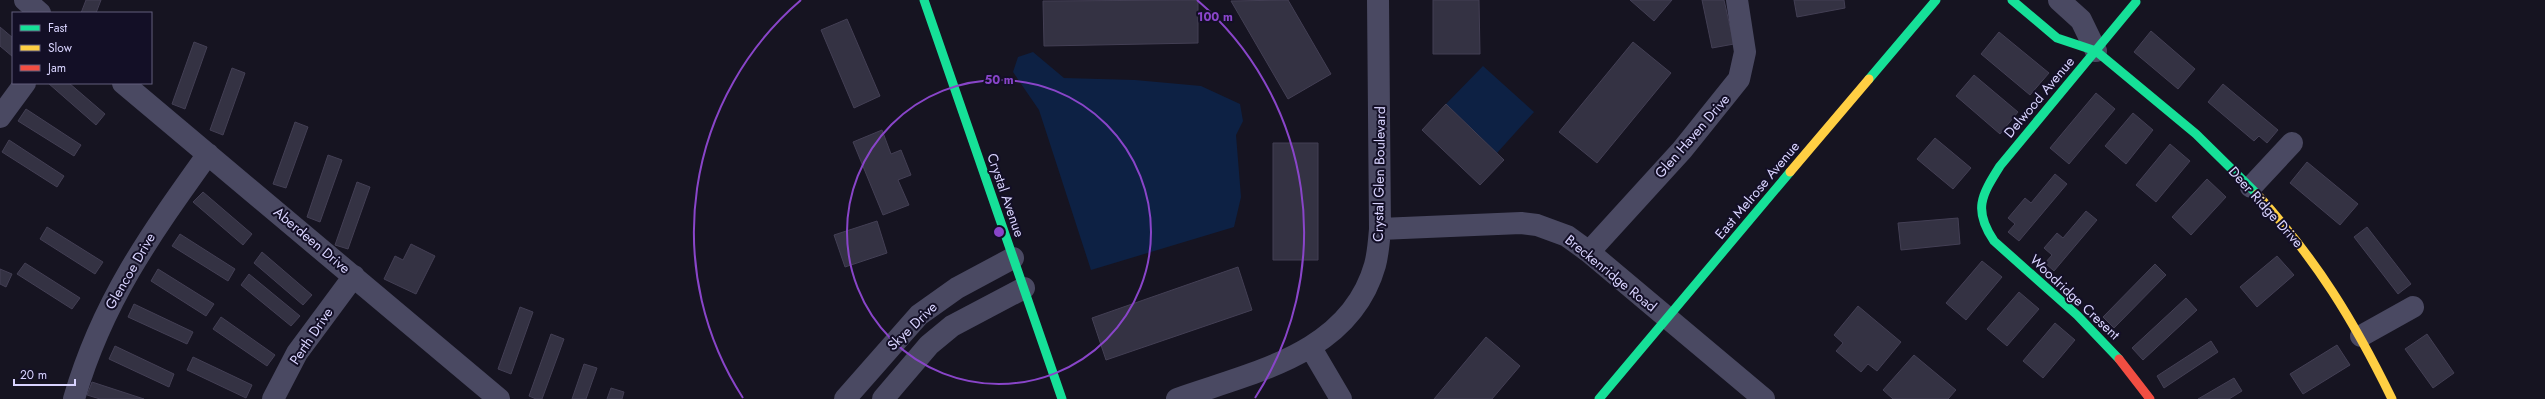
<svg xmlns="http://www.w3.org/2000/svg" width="2545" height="399" font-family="Jost,sans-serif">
<rect width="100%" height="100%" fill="#161421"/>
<!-- water -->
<path fill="#0d2144" d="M1033,52L1064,78L1135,80L1201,86L1240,104L1243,121L1236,135L1241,197L1234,227L1091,270L1039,110L1013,72L1018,57Z
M1483,66L1534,112L1497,153L1446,104Z"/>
<!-- building -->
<path fill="#343243" stroke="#433f54" d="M86,0H101L96,13H81Z
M1198,0V43L1044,46L1043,1Z
M1288,0L1331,74L1288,99L1231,1Z
M1433,0H1479L1480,54H1433Z
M1630,0H1672L1654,21Z
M1702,0H1724L1734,44L1712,48Z
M1794,0H1844L1845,8L1797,17Z
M847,19L880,96L854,108L821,30Z
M0,27L13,38V57L0,46Z
M2151,31L2195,69L2178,89L2134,52Z
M1999,32L2049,73L2030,95L1981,54Z
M194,42L207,47L185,109L172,104Z
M1633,42L1671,73L1597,163L1559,132Z
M232,68L245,73L223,135L210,130Z
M1974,75L2018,112L2000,134L1956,96Z
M48,83H69L105,114L96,125Z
M2223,84L2278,130L2267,143L2259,136L2254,141L2208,102Z
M2096,93L2115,109L2069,164L2050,148Z
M1446,104L1504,160L1480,185L1422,130Z
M26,109L81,145L74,156L18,121Z
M2133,113L2153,130L2126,164L2105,146Z
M295,122L308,127L286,188L273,184Z
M882,130L891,154L901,150L911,175L898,180L909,205L883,215L853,142Z
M1935,138L1971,168L1953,189L1917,159Z
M9,140L64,176L57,187L2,152Z
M1273,143H1318V260H1273Z
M2170,144L2190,161L2156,202L2136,185Z
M328,155L342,160L320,222L307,217Z
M2307,162L2358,204L2340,225L2290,183Z
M2055,174L2067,184L2019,241L2008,232L2015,224L2008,218L2025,198L2031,203Z
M2207,179L2226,197L2191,235L2172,217Z
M357,182L370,187L348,249L335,245Z
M203,192L252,234L243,245L193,202Z
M2086,211L2097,220L2054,271L2045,263L2052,255L2044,248L2057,233L2063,238Z
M1958,218L1960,244L1901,250L1898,223Z
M877,221L887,253L845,267L834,235Z
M47,227L103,262L95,274L40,239Z
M2367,227L2411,284L2398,294L2354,237Z
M180,234L235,269L228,281L172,246Z
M411,244L435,256L416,294L384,279L395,256L403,260Z
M262,252L312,295L303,305L254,263Z
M2277,256L2294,275L2257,307L2240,287Z
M1982,261L2002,277L1966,320L1946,303Z
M25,263L80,298L72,309L17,274Z
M2155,264L2166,275L2114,328L2103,317Z
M1238,267L1252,310L1106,360L1092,318Z
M0,269L12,274L6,287L0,284Z
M158,269L214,304L206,316L151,281Z
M249,274L300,316L291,326L241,285Z
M2019,292L2039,309L2007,346L1987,329Z
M2186,298L2197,310L2143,360L2132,348Z
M134,304L193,332L187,344L128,317Z
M1858,306L1901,342L1877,371L1868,364L1861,372L1836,351L1843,343L1834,335Z
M520,307L533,312L511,374L498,369Z
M221,317L275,355L267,366L213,329Z
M2055,323L2075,340L2043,378L2023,361Z
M551,334L564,339L542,399H536L529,396Z
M2427,334L2454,373L2433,388L2405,349Z
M1486,337L1520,366L1492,399H1434Z
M2211,341L2218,352L2164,388L2157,376Z
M2337,345L2350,365L2303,394L2290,374Z
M115,346L174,374L169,387L109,359Z
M1914,355L1956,390L1948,399H1893L1883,390Z
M193,357L252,385L246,398L187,370Z
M584,364L597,368L586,399H572Z
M2234,378L2242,391L2229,399H2198Z
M92,382L144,399H100L87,395Z
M611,388L624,392L622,399H607Z"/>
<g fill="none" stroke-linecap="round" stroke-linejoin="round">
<!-- street -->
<path stroke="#4a4962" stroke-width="22" d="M25,0L40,13
M2059,0L2081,20L2096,51
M123,83L499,399
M0,117L25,83
M2251,187L2292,143
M1380,229L1521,223L1537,225L1567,236L1589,252L1764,399
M1589,252L1682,150L1739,79L1745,52L1737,0
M2361,336L2413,307
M1311,348L1341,399
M74,399C102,302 150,235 208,154
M273,399L297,353L354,276
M845,399L919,315L957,288L1013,258
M883,399L929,345L952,326L1024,288
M1177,399C1253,372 1350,354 1375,265C1378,254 1379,241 1380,229L1378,0"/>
<!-- fast -->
<path stroke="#16e098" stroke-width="9" d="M924,0L1062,399
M2012,0L2057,38L2096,51L2196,134L2257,194
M1869,79L1936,0
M2119,359L2077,315L1994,241C1973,210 1981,196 2000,166L2136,2
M1599,399L1790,172"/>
<!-- slow -->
<path stroke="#ffcf43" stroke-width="9" d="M1790,172L1869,79
M2257,194C2317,261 2353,319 2392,399"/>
<!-- jam -->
<path stroke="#f24e42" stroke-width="9" d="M2119,359L2150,399"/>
</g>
<!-- distance rings -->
<g fill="none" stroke="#8945c9" stroke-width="2">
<circle cx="999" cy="232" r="152"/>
<path d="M743 398A305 305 0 0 1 801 0M1197 0A305 305 0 0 1 1255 398"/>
</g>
<g text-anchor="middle" stroke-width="4" stroke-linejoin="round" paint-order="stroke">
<!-- street labels -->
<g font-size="14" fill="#d9d4ff" stroke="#130f26">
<text transform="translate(2039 97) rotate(-50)" y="5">Delwood Avenue</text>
<text transform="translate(1692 136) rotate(-49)" y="5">Glen Haven Drive</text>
<text transform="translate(1379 174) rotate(-89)" y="5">Crystal Glen Boulevard</text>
<text transform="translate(1757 190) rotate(-50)" y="5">East Melrose Avenue</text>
<text transform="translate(1006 195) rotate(71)" y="5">Crystal Avenue</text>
<text transform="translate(2266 207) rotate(48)" y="5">Deer Ridge Drive</text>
<text transform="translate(312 240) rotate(40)" y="5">Aberdeen Drive</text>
<text transform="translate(130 271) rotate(-60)" y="5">Glencoe Drive</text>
<text transform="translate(1611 273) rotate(39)" y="5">Breckenridge Road</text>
<text transform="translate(2075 297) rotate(43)" y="5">Woodridge Cresent</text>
<text transform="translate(912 326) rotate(-44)" y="5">Skye Drive</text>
<text transform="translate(311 336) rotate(-56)" y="5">Perth Drive</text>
</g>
</g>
<circle cx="999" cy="232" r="6" fill="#8945c9" stroke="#130f26" stroke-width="2"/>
<g font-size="12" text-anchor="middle" font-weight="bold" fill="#8945c9" stroke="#130f26" stroke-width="4" stroke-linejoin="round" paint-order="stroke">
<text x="1215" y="21">100 m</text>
<text x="999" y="84">50 m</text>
</g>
<!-- legend -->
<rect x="12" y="12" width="140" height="72" fill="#130f26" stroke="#625e7d"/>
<rect x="20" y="25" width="20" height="6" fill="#16e098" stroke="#625e7d"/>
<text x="48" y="32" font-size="12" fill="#d9d4ff">Fast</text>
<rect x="20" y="45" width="20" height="6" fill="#ffcf43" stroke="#625e7d"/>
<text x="48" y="52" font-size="12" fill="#d9d4ff">Slow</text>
<rect x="20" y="65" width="20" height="6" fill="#f24e42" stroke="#625e7d"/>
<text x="48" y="72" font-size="12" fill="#d9d4ff">Jam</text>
<!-- scale -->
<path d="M14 379v6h61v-6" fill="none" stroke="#d9d4ff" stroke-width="2"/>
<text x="20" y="379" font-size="12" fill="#d9d4ff" stroke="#130f26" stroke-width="3" paint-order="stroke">20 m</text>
</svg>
